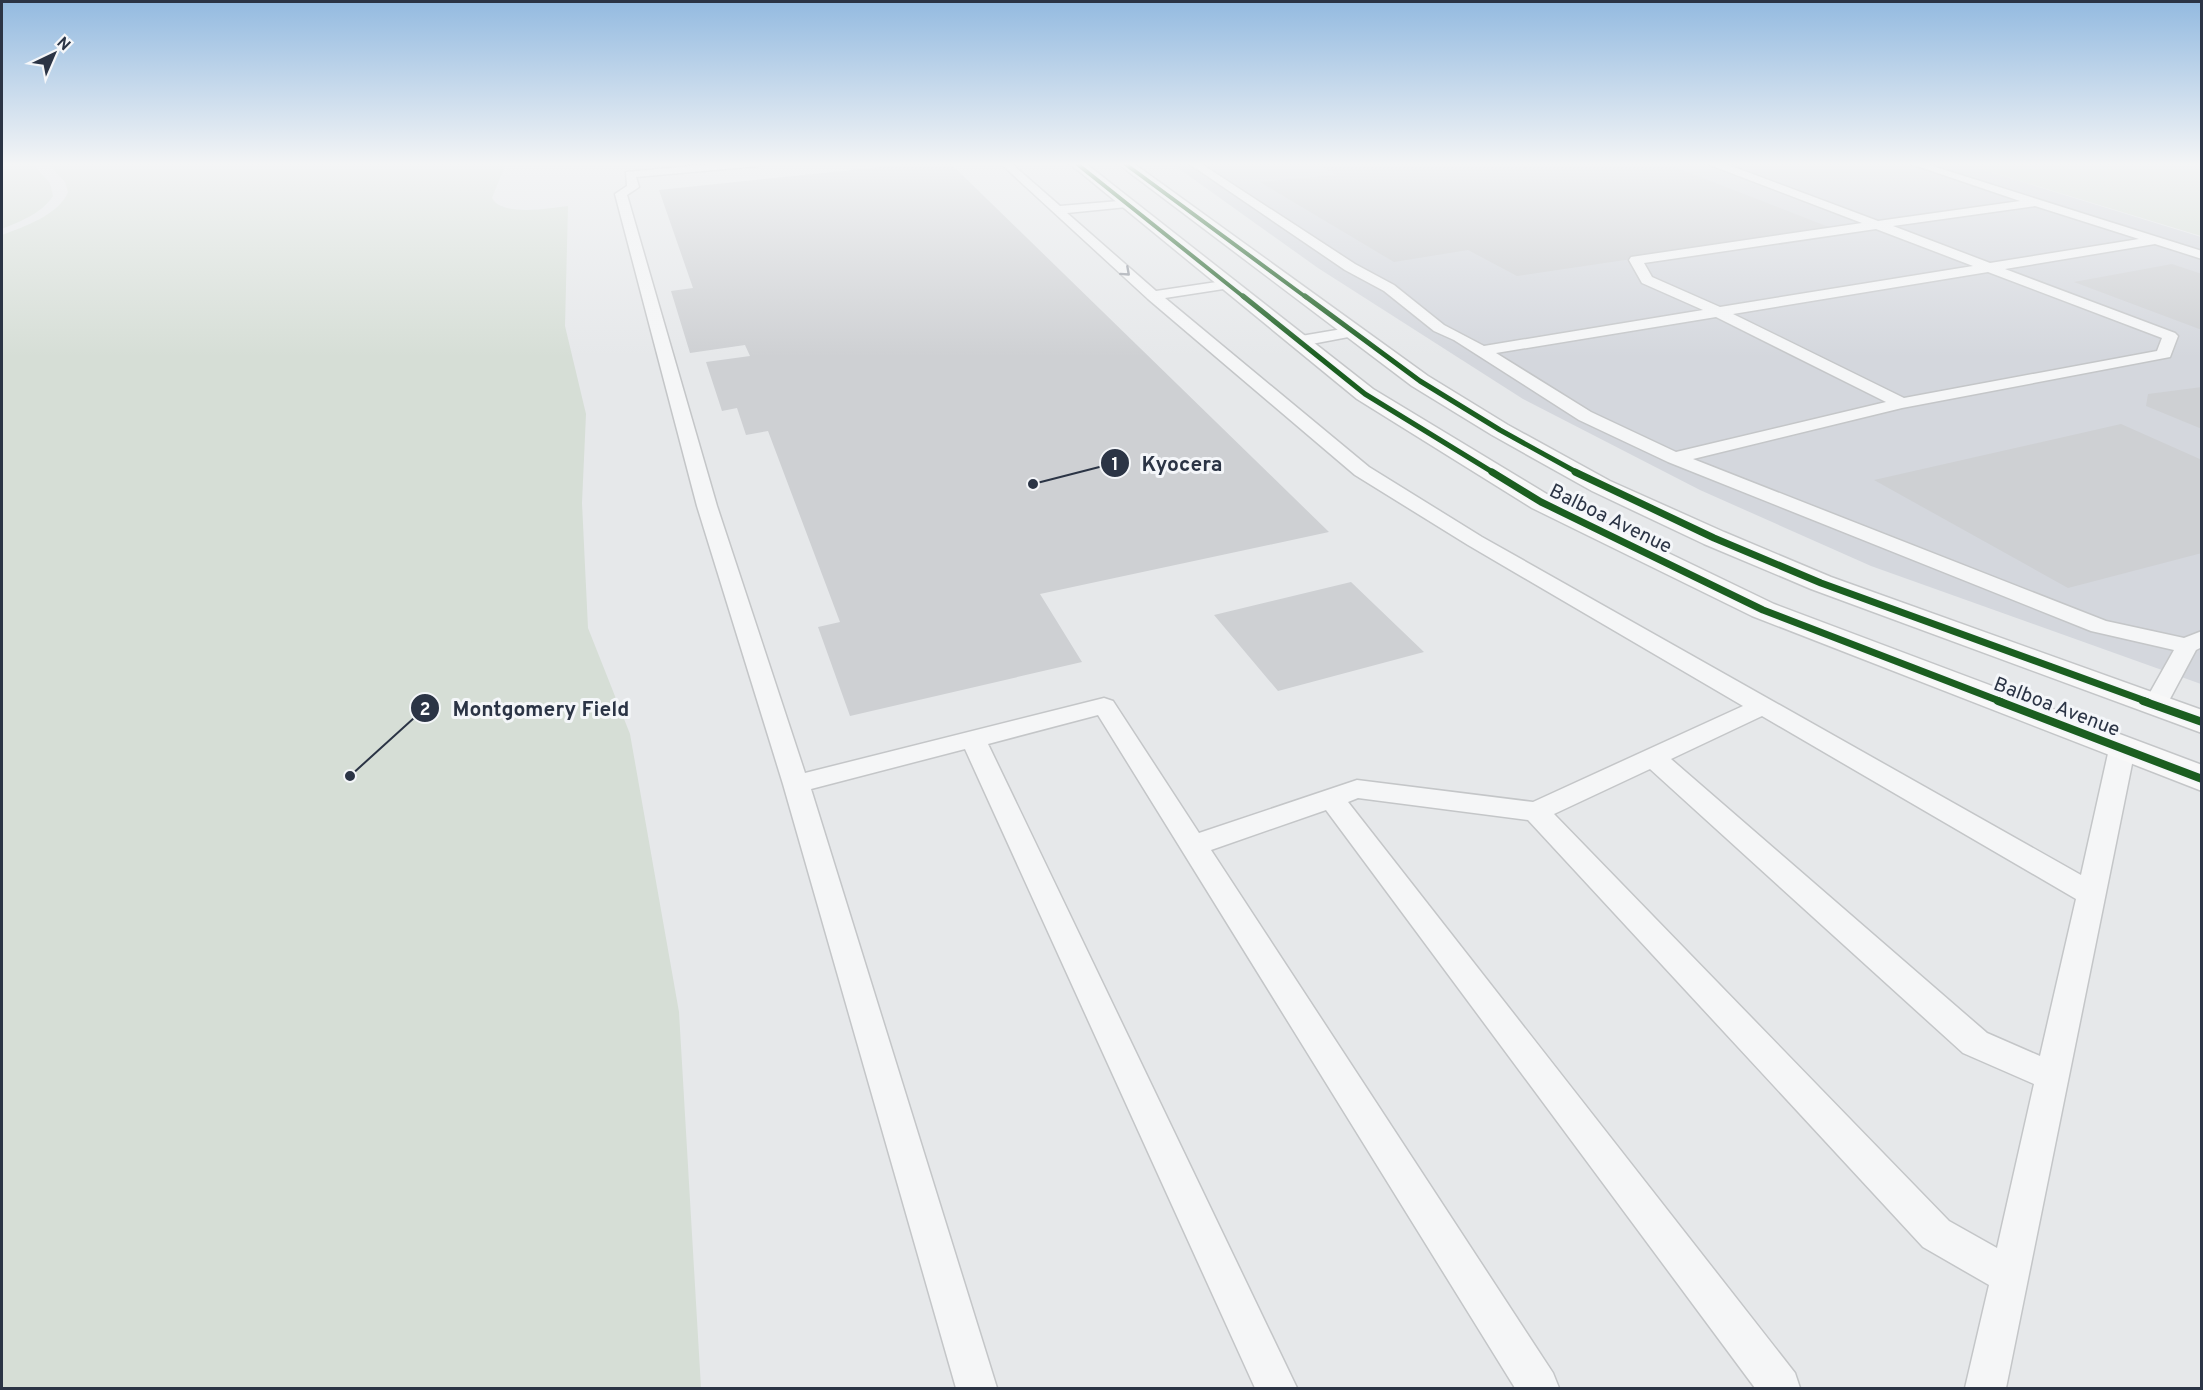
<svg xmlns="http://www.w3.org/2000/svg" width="2203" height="1390" font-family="Overpass,sans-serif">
<rect width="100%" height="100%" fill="#e6e8ea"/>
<!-- built -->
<path fill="#d4d7dd" d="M1171,163H1961L2201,237V684L1871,566L1700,490L1523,399L1318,268Z"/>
<!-- green -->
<path fill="#d6ded6" d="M2,163H32L50,183L53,196C41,214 21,221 2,229Z
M47,163H506L492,198C502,217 550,208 568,206L565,326L586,414L582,503L588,628L630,734L679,1012L701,1388H2V235C23,227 59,215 68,192L65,182Z
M1961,163H2201V236Z"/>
<!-- building -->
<path fill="#ced0d3" d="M919,163H950L1329,532L1040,594L1082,662L850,716L818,627L840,622L768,431L746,435L737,408L722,411L706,362L750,356L745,345L690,353L671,291L693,288L659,190Z
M1315,163H1664L1834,229L1517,276L1468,250L1394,262L1260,182L1336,175Z
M2172,264L2202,274V330L2074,282Z
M2202,387V429L2146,406L2148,394Z
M2121,424L2202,460V553L2068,588L1874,480Z
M1351,582L1424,652L1278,691L1214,615Z"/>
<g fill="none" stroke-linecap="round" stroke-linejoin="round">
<!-- lane casing -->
<g stroke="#c4c6c8" stroke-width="3">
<path id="lane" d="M724,163H763L758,166L636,177L639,187L627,195L717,506L805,773L1104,698L1113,701L1199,833L1357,780L1533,802L1743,706L1468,545L1355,475L1148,299L1000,163H1011L1060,206L1131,200L1133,203L1127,207L1067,213L1156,291L1230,280L1235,281L1237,284L1235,287L1230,288L1165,298L1369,467L1482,537L2081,875L2109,749L2113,743L2122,741L2131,743L2135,749L2006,1388H1965L1989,1285L1923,1247L1528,820L1358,798L1348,802L1795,1373L1800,1388H1755L1326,810L1211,850L1553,1373L1559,1388H1515L1098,715L988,744L1297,1388H1255L965,749L811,789L997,1388H956L783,784L697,506L615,194L627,186L626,172ZM1762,716L2076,899L2040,1056L1987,1033L1671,759ZM1650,769L1963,1053L2034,1084L1997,1248L1949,1221L1554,814Z
M1188,163H1200L1355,264L1394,285L1444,325L1484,346L1703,310L1642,283L1629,260L1631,257L1862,223L1710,165L1709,163H1723L1878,221L2020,201L1908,163H1923L2202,251V259L2155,244L2005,269L2175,333L2178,336L2170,357L1902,408L1693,459L2106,621L2184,638L2202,631V647L2196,650L2164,710L2155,713L2146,710L2143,705L2174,650L2091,631L1668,462L1579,420L1454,340L1434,331L1384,291L1345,270ZM2035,206L2139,239L1990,263L1893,226ZM1876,229L1973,266L1720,307L1652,277L1644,263ZM1988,272L2162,338L2157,351L1904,398L1733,314ZM1716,317L1886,402L1676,452L1591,412L1496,353Z
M1354,327L1362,332L1359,335L1301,346L1293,341L1301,336Z"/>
</g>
<!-- secondary casing -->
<g stroke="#c4c6c8" stroke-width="3">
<path id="secondary" d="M1069,163H1085L1373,389L1550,496L1774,604L2202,765V791L1752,616L1532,508L1357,399Z
M1117,163H1133L1428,376L1508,425L1610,481L1724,532L1831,577L2202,710V733L1811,589L1704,544L1592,491L1492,435L1412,386Z"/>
</g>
<!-- lane -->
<use href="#lane" fill="#f5f6f7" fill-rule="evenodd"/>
<!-- secondary -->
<use href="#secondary" fill="#f8f8f8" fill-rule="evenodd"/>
<!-- cycleway-far3 casing -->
<g stroke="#f4f6f9" stroke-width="6">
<path id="cycleway-far3" d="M1076,163L1245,298
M1124,163L1307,298"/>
</g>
<!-- cycleway-far2 casing -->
<g stroke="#f4f6f9" stroke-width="8">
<path id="cycleway-far2" d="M1243,296L1365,394L1494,473
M1305,296L1420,381L1500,430L1578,473"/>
</g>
<!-- cycleway-far1 casing -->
<g stroke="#f4f6f9" stroke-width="10">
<path id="cycleway-far1" d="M1492,472L1541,502L1763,610L2002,702
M1575,472L1714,538L1821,583L2148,702"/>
</g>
<!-- cycleway casing -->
<g stroke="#f4f6f9" stroke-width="12">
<path id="cycleway" d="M1998,701L2202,779
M2143,701L2202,722"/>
</g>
<!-- cycleway-far3 -->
<use href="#cycleway-far3" stroke="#1b5e20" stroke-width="4"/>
<!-- cycleway-far2 -->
<use href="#cycleway-far2" stroke="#1b5e20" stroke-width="5"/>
<!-- cycleway-far1 -->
<use href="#cycleway-far1" stroke="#1b5e20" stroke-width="7"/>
<!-- cycleway -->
<use href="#cycleway" stroke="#1b5e20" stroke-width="8"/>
</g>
<!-- one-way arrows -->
<defs><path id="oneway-chevron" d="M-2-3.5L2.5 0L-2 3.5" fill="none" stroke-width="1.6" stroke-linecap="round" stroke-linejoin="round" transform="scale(1.5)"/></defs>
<use stroke="#90959e" href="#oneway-chevron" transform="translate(1126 272) rotate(42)"/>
<!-- sky -->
<linearGradient id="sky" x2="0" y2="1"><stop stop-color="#93bae0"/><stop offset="0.46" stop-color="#f4f5f6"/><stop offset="1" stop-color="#f4f5f6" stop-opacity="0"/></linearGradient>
<rect width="2203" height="357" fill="url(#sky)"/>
<g text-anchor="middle" stroke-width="6" stroke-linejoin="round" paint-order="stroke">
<!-- street labels -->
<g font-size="20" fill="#2b3445" stroke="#f4f6f9">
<text transform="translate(1611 518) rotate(26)" y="7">Balboa Avenue</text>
<text transform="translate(2057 706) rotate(21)" y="7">Balboa Avenue</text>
</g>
</g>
<!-- callouts -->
<path fill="none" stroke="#2b3445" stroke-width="2" d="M1033 484L1115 463M350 776L425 708"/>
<g fill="#2b3445" stroke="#f4f6f9" stroke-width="2">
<circle cx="1033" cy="484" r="6"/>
<circle cx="350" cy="776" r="6"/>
<circle cx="1115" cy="463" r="15"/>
<circle cx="425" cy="708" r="15"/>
</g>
<g font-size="18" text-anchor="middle" font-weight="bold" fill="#fff">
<text x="1115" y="470">1</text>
<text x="425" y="715">2</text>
</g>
<g font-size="21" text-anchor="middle" font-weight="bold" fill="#2b3445" stroke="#f4f6f9" stroke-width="6" stroke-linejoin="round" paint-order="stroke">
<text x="1182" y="471">Kyocera</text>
<text x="541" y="716">Montgomery Field</text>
</g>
<!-- border -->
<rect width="2203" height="1390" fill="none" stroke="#2b3445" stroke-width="6"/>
<!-- north arrow -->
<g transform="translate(54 54) rotate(44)" stroke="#f4f6f9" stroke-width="4.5" paint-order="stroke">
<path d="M0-4.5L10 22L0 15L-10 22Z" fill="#2b3445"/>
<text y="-9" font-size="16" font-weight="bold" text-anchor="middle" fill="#2b3445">N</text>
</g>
</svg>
